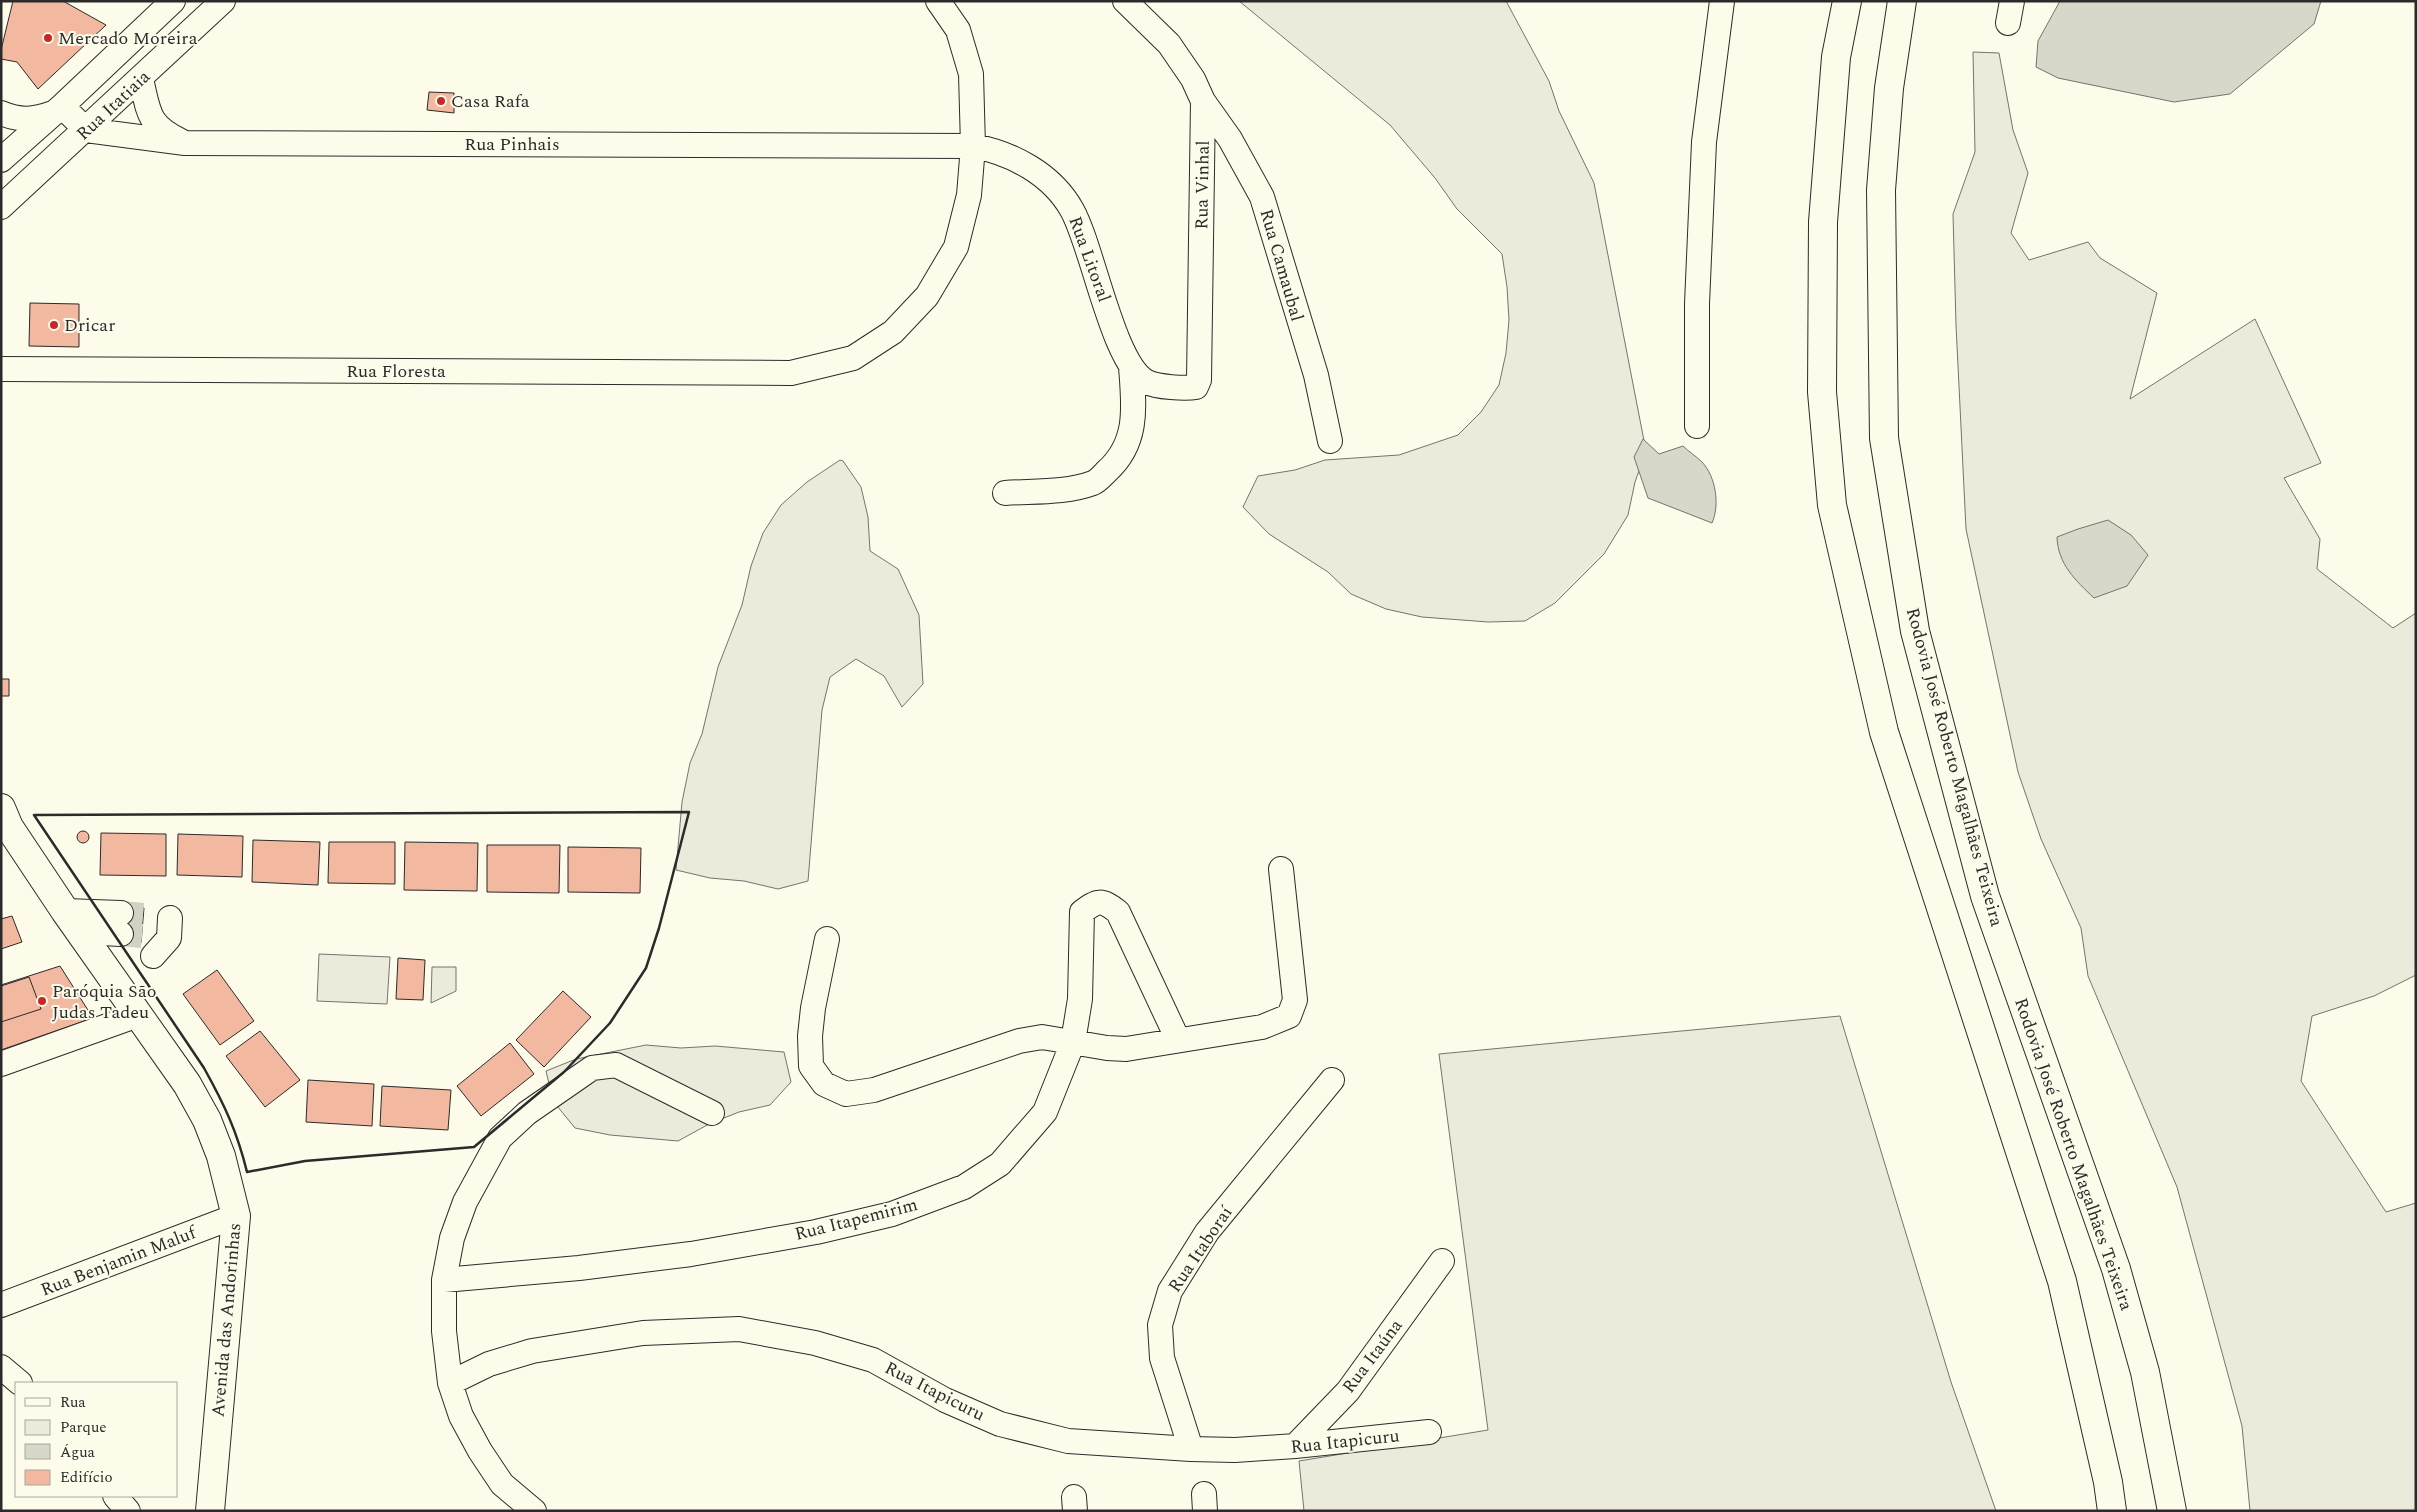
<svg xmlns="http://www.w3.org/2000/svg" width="2417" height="1512" font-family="Spectral,serif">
<rect width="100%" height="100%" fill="#fdfbea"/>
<!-- green -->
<path fill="#ecebdb" stroke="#74746e" d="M1239,1H1506L1549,81L1559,111L1594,183L1646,451L1635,482L1628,515L1604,554L1555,603L1525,621L1488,622L1422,617L1386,609L1351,594L1328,572L1269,534L1243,507L1258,476L1295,470L1325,460L1399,455L1458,435L1481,412L1499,385L1506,353L1509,320L1507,287L1502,254L1457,209L1435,178L1390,125Z
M1973,52L1999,53L2013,130L2028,173L2011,233L2029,260L2088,242L2100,258L2157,293L2130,399L2255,319L2321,463L2284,478L2320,539L2317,569L2393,628L2416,613V975L2374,996L2312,1016L2301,1081L2386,1212L2416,1203V1511H2250L2242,1426L2177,1187L2088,976L2081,928L2041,839L2018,772L1966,529L1956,325L1953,214L1975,152Z
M840,460L843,461L861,487L868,517L870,551L898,569L919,615L923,684L902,707L884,676L856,659L830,677L822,710L808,881L778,889L744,881L710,878L676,870L682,802L690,763L702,734L718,667L742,605L751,566L763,533L781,505L807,482Z
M319,954L390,957L387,1004L317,1001Z
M432,967H456V991L431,1003Z
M1840,1016L1951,1382L1996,1511H1304L1299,1461L1488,1430L1439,1054Z
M646,1045L681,1048L715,1046L784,1052L791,1082L770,1105L739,1112L709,1124L678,1141L610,1135L575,1128L553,1101L546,1071L576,1059Z"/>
<!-- water -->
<path fill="#d8d7c9" stroke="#74746e" d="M2060,1H2321L2314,24L2230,94L2174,102L2058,78L2036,67L2038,41Z
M1643,439L1659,454L1683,446C1689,452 1696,456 1702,462C1716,477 1720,505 1712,523L1648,498L1634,457Z
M2108,520L2131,535L2148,555L2127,586L2094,598C2075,580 2058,564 2057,537L2078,529Z"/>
<!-- building -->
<path fill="#f2b8a0" stroke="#2b2b2b" d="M13,1H63L106,25L38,89L17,62L1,59V50Z
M429,92L454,93V113L427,110Z
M30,303L79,304V347L29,346Z
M1,679H9V696H1Z
M77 837a6 6 0 1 1 12 0a6 6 0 1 1-12 0Z
M101,833L166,834V876L100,875Z
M178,834L243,836L242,877L177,875Z
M253,840L320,842L318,885L252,882Z
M329,842H395V884L328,883Z
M405,842L478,843L477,891L404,890Z
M487,845H560L559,893L487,892Z
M568,847L641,848L640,893L568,892Z
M122,906L144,908L141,943L120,942Z
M12,916L22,942L1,949V919Z
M398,958L425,960L423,1000L396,999Z
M60,966L93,1018L1,1050V985Z
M217,970L254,1021L220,1045L183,994Z
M29,977L41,1009L1,1022V986Z
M563,991L591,1017L544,1067L516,1040Z
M260,1031L300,1080L265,1107L226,1056Z
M510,1043L534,1074L481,1116L457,1086Z
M308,1080L374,1084L372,1126L306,1122Z
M382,1086L451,1090L448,1130L380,1126Z"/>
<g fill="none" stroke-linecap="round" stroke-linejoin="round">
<!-- minor-tunnel -->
<path stroke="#d3d1c4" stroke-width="24" stroke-dasharray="24 12" stroke-linecap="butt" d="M121,913L143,915
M121,934L142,936"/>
<!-- minor casing -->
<g stroke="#2b2b2b" stroke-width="26">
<path id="minor" d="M2008,23L2012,1
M141,79C149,112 147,125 181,141
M1203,101L1230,139L1262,197L1316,375L1330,441
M62,106L86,130L185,143L973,146C1012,153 1052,174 1072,210C1093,247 1113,365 1147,382C1157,387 1185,389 1196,387L1199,380L1203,101L1193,79L1169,44L1125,1
M1,113C20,121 34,120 53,113
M1,160L62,106L173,1
M1,207L223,1
M1,369L791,373L853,358L893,332L927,296L956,247L969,195L973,146L971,74L958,30L938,1
M1697,426V304L1704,142L1722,1
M1005,493C1034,491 1066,493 1093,483C1098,481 1103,475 1107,471C1139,442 1134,406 1131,367
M65,911L121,913
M79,932L121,934
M827,939L813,1008L810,1036L811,1066L824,1084L846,1094L874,1090L1019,1041L1042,1037L1107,1048L1126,1049L1262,1027L1289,1016L1295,1000L1281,869
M153,956L169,938L170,918
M1,1064L138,1015
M444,1280L579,1268L691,1254L816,1232L892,1214L964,1187L1000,1164L1045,1112L1073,1042L1080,999L1082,912C1098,900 1101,899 1118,912L1178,1040
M1,1305L236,1216
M1,1367L20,1383
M450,1383L489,1364L532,1351L643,1333L739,1329L815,1343L873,1360L945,1400L1000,1424L1068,1441L1191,1449L1235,1450L1295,1446L1429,1432
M1295,1446L1348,1391L1442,1261
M1191,1449L1162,1358L1160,1325L1170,1291L1207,1232L1332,1080
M1204,1494L1205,1511
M115,1496L128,1511
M1074,1497L1075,1511
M534,1511L502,1484L480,1451L461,1416L450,1383L444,1331V1280L452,1238L465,1202L500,1138L527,1113L592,1068L616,1065L712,1113"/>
</g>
<!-- major casing -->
<g stroke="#2b2b2b" stroke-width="30">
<path id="major" d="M1,808L9,827L65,911L187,1084L207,1120L221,1156L236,1216L210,1511"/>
</g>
<!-- highway casing -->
<g stroke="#2b2b2b" stroke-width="30">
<path id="highway" d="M1847,1L1836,57L1823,222L1822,392L1832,505L1884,732L2062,1281L2108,1482L2112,1511
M1902,1L1889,88L1881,190L1884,438L1915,631L1985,896L2116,1269L2145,1372L2172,1511"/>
</g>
<!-- minor -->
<use href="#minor" stroke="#fdfbea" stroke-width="24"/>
<!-- major -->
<use href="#major" stroke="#fdfbea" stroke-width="28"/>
<!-- highway -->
<use href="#highway" stroke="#fdfbea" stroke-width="28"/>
<!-- wall -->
<path stroke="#2b2b2b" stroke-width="2.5" d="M689,812L659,928L646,968L610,1023L564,1072L474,1147L305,1161L247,1172C237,1131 224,1104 204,1068L34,815Z"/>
</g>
<!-- markers -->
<g fill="#c62828" stroke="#fdfbea" stroke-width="2">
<circle cx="48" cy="38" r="5"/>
<circle cx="441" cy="101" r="5"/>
<circle cx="54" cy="325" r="5"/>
<circle cx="42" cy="1001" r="5"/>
</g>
<g text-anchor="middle" stroke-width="4" stroke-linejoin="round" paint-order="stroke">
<!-- poi labels -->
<g font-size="18" fill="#2b2b2b" stroke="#fdfbea" text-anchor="start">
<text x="58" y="44">Mercado Moreira</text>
<text x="451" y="107">Casa Rafa</text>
<text x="64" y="331">Dricar</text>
<text x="52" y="997">Paróquia São<tspan x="52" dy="21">Judas Tadeu</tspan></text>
</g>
<!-- street labels -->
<g font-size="18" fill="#2b2b2b" stroke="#fdfbea">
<text transform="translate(113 105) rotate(-43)" y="6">Rua Itatiaia</text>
<text x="512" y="150">Rua Pinhais</text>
<text transform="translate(1202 185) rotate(-89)" y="6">Rua Vinhal</text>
<text transform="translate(1090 259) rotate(70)" y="6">Rua Litoral</text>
<text transform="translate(1282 265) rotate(74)" y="6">Rua Camaubal</text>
<text x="396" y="377">Rua Floresta</text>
<text transform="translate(1955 767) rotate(75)" y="6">Rodovia José Roberto Magalhães Teixeira</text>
<text transform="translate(2074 1154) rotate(71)" y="6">Rodovia José Roberto Magalhães Teixeira</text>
<text transform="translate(856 1219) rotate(-14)" y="6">Rua Itapemirim</text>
<text transform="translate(1200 1249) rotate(-56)" y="6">Rua Itaboraí</text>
<text transform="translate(118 1261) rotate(-21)" y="6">Rua Benjamin Maluf</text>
<text transform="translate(226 1320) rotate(-85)" y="6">Avenida das Andorinhas</text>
<text transform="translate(1372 1356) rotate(-53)" y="6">Rua Itaúna</text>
<text transform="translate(935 1391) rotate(27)" y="6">Rua Itapicuru</text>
<text transform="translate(1345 1441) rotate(-6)" y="6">Rua Itapicuru</text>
</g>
</g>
<!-- border -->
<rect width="2417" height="1512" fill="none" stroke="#2b2b2b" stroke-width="5"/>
<!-- legend -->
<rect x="15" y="1382" width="162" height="115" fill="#fdfbea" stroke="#a9a89e"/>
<rect x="25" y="1398" width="25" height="8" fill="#fdfbea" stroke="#a9a89e"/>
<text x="60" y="1407" font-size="15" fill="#2b2b2b">Rua</text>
<rect x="25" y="1420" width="25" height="15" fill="#ecebdb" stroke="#a9a89e"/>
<text x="60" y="1432" font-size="15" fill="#2b2b2b">Parque</text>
<rect x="25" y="1444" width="25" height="15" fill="#d8d7c9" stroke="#a9a89e"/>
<text x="60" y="1457" font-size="15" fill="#2b2b2b">Água</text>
<rect x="25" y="1470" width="25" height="15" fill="#f2b8a0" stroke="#a9a89e"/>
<text x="60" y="1482" font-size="15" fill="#2b2b2b">Edifício</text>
</svg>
